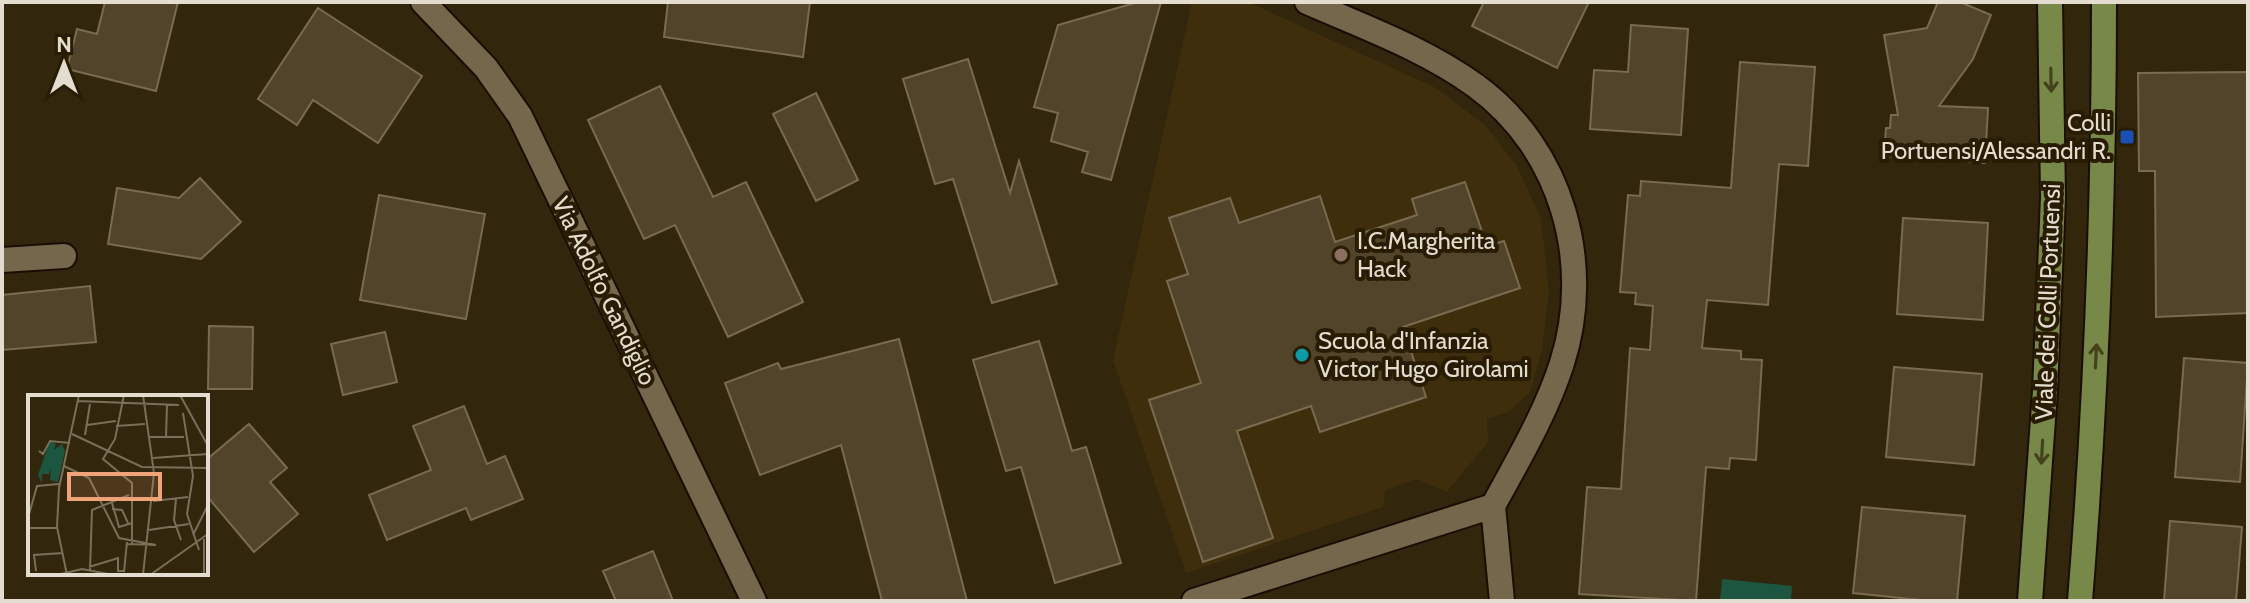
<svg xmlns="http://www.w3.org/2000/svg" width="2250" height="603" font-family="Cabin,sans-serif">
<rect width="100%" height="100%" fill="#32260c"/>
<!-- built -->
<path fill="#3e2e0c" d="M1192,2H1248L1436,88L1487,127L1517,166L1541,218L1549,291L1542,350L1530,392L1508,412L1487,419L1488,442L1447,492L1417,479L1385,490L1383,507L1186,573L1113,360Z"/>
<!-- green -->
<path fill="#1c5540" d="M1722,579L1792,586L1791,601H1720Z"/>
<!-- building -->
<path fill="#51442b" stroke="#796b50" stroke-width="2" d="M105,2H178L156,91L67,69L77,29L97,34Z
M668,2H810L803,57L664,37Z
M1138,2H1161L1111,180L1082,172L1088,152L1051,141L1058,113L1034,107L1058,25Z
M1484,2H1589L1557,68L1472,26Z
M1938,2H1960L1991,15L1973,59L1939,106L1988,108L1985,163L1884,156L1886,128H1890L1891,115H1898L1884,35L1927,28Z
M318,8L422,76L378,143L313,100L297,125L258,99Z
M1631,25L1688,29L1681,135L1590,129L1594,70L1628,72Z
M968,59L1010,193L1019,161L1057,284L992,303L953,179L935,184L903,79Z
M1740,62L1815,67L1808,166L1779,164L1768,305L1707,300L1702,348L1741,351V359L1762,360L1756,460L1730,458L1729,469L1706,467L1696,601L1579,594L1587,487L1621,489L1630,348L1650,350L1653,306L1635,304L1636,293L1620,292L1628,195L1640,196L1641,181L1731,188Z
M2248,72V313L2156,317L2155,171H2139L2138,73Z
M660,86L713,197L746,182L803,302L728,337L675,225L644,239L588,120Z
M816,93L858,180L816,201L773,114Z
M200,178L241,222L201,259L108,244L117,188L179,198Z
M1465,182L1487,246L1504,241L1520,288L1403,327L1426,397L1320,432L1311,406L1237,431L1273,538L1203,562L1149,400L1201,383L1167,281L1188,274L1169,218L1230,198L1239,223L1320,196L1335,242L1417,215L1412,199Z
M379,195L485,214L466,319L360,300Z
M1903,218L1988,223L1983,320L1897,314Z
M90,286L96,342L2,350V295Z
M209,326L253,327L252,389H208Z
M385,332L397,382L343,395L331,344Z
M899,339L967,601H882L841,445L760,475L725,383L778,363L781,369Z
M1039,341L1072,451L1086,447L1121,563L1055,583L1021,467L1006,471L973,360Z
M2184,358L2248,363L2240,482L2175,477Z
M1894,367L1982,374L1974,465L1886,457Z
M464,406L487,464L505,456L523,499L471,520L466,508L387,540L369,495L431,470L413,426Z
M249,424L287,468L270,482L298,514L254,552L206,495V460Z
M1862,507L1965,516L1957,601H1930L1853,593Z
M2170,521L2242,527L2236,601H2164Z
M653,551L673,601H616L603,571Z"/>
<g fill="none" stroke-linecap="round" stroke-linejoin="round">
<!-- minor casing -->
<g stroke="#190e00" stroke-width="28">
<path id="minor" d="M423,2L486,68L520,116L754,601
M1307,2C1364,27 1425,49 1476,86C1562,149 1594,263 1562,363C1546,413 1518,460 1493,506
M2,260L64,256
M1493,506L1502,601
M1194,601L1493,506"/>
</g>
<!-- major casing -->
<g stroke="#190e00" stroke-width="28">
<path id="major" d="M2030,601L2045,391L2053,197L2050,2
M2080,601C2096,401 2104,202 2104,2"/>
</g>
<!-- minor -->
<use href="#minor" stroke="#75674c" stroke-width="24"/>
<!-- major -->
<use href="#major" stroke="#778848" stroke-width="24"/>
</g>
<!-- one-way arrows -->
<defs><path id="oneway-shaft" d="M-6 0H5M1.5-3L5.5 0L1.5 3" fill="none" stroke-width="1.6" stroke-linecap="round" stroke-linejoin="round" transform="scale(2)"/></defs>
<g stroke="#44421b">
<use href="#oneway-shaft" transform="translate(2051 80) rotate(89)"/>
<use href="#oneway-shaft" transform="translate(2096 356) rotate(-87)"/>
<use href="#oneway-shaft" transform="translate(2042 452) rotate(93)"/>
</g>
<!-- markers -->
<rect fill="#1a4fb4" stroke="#281c03" stroke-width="3" x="2119" y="129" width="16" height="16" rx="4"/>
<circle fill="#8d6e63" stroke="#281c03" stroke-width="3" cx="1341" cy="255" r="8"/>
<circle fill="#0f9aa8" stroke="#281c03" stroke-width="3" cx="1302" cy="355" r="8"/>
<g text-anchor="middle" stroke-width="8" stroke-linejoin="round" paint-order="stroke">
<!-- poi labels -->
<g font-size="24" fill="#e4dcce" stroke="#281c03" text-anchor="start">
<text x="2111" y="131" text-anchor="end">Colli<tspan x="2111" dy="28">Portuensi/Alessandri R.</tspan></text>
<text x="1357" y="249">I.C.Margherita<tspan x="1357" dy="28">Hack</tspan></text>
<text x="1318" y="349">Scuola d'Infanzia<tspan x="1318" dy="28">Victor Hugo Girolami</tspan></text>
</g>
<!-- street labels -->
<g font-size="24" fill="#e4dcce" stroke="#281c03">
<text transform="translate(604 291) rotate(64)" y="8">Via Adolfo Gandiglio</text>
<text transform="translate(2048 302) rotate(-88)" y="8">Viale dei Colli Portuensi</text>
</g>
</g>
<!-- overview -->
<g transform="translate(28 395)">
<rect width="180" height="180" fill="#32260c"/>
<path d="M22,46L28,49L26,55L34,49L37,56L30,87L22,85L23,73L21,79H14V88L10,80Z" fill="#1c5540"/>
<path fill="none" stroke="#796f5a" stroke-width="2" d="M96,0L87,44L75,64L104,88V150M115,0L126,78L115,180M152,0L180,51M50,6L151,10M155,18L165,81L159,119L171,155M59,30L88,26M88,31L117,29M44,39L114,72L180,73M57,40L62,9M121,42H156M138,42L139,10M11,56L15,59L22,46L42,48M125,63L180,59M36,71L61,83L91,143L128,150L99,149M148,104L146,125L153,145M125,106L160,102M84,108L91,132L104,128M84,114L94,115L100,128M0,123L9,91L31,89M0,133H30M121,135L161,129M165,140L180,110M61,172L90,163V176H96M62,175L64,115L101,100M8,176L6,160L35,158M96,177L99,147M29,180L54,174L86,180M39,180L29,132L31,93L51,0M122,180L180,139M176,180V144"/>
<path fill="#f0a278" fill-opacity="0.15" stroke="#f0a278" stroke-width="4" d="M41,79H132V104H41Z"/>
<rect width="180" height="180" fill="none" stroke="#e4dcce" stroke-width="4"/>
</g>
<!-- border -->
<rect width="2250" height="603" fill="none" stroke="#e4dcce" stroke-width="8"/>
<!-- north arrow -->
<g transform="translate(64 64)" stroke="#281c03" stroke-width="6" paint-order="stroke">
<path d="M0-6L14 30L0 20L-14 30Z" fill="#e4dcce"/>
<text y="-12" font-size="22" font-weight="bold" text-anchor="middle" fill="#e4dcce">N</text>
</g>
</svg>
